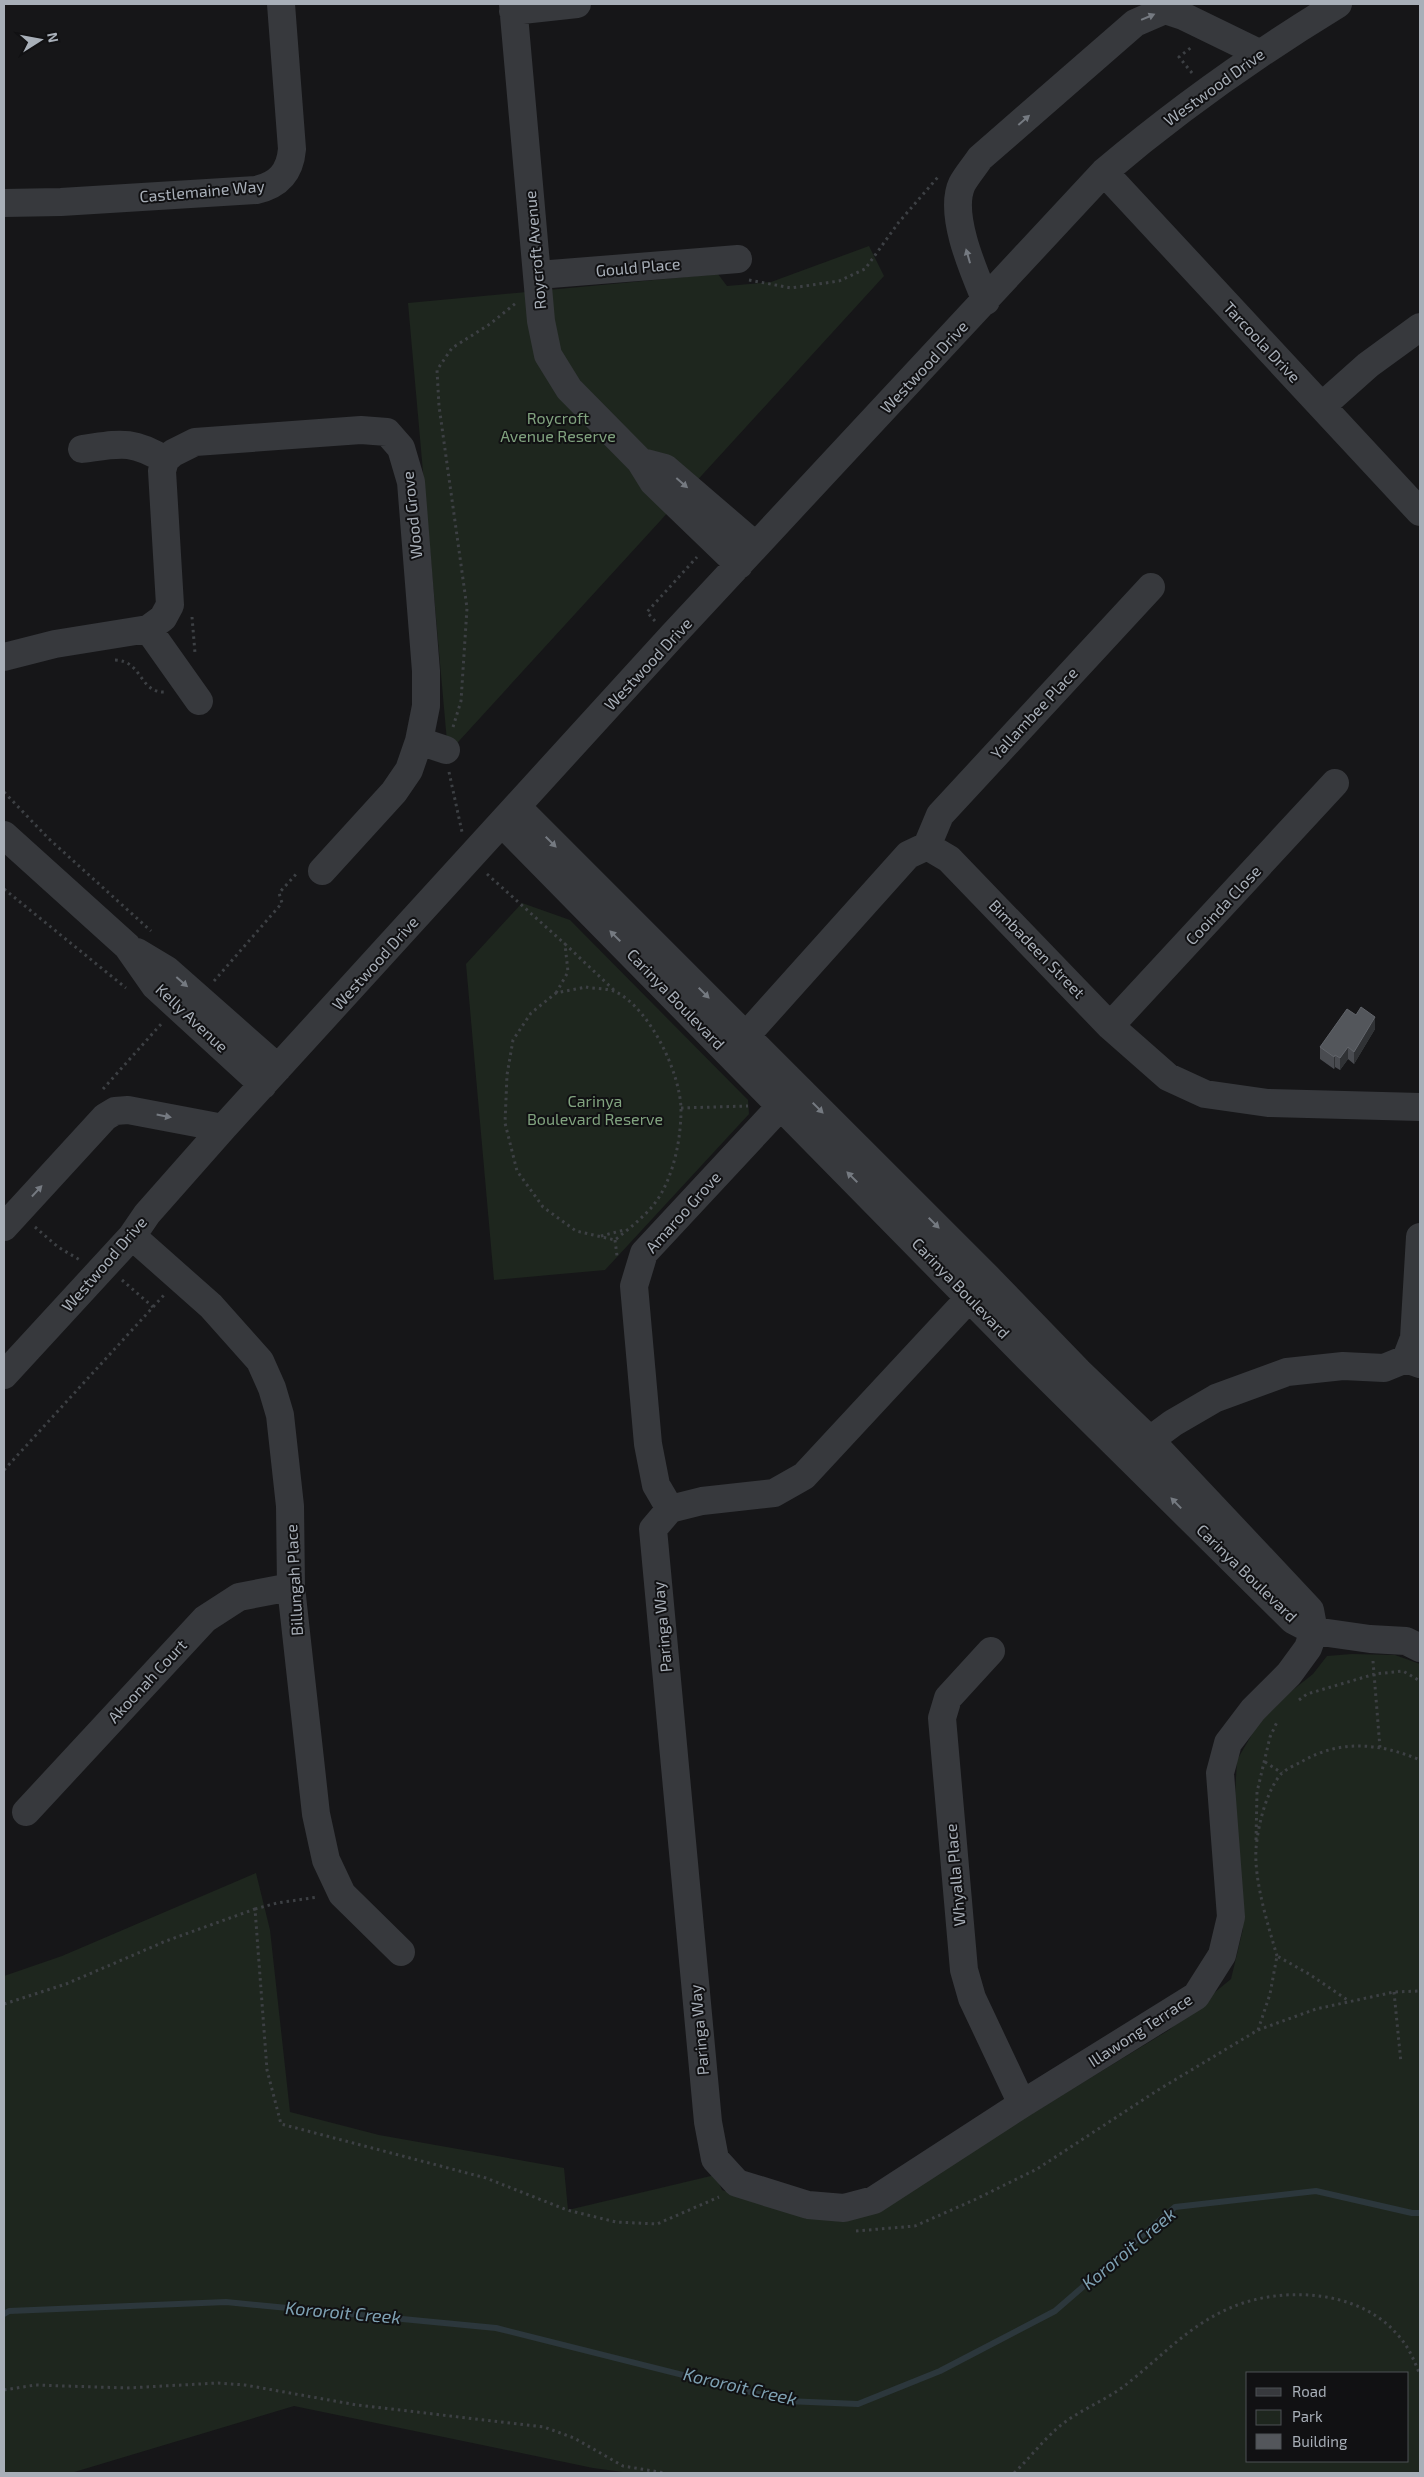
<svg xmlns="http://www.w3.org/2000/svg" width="1424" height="2477" font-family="'Exo 2',sans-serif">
<rect width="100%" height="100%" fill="#161618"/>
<!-- green -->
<path fill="#1e261e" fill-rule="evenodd" d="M869,246L884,276L448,753L408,303L718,274L727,286L771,282Z
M522,903L570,920L748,1100L749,1114L605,1270L494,1280L466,964Z
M1352,1654L1395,1655L1420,1664V2473H630L593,2468L294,2406L71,2473H4V1976L62,1956L256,1873L270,1930L290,2112L379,2135L564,2168L568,2210L715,2175L722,2190L762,2203L869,2213L1169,2030L1231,1979L1243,1929L1233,1831L1237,1760L1265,1712L1313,1674L1327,1656ZM1248,2373H1408V2461H1248Z"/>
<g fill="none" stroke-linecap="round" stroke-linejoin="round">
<!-- stream -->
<path stroke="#2c373c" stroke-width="6" d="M4,2314L9,2311L226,2302L496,2328L786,2401L858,2404L940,2371L1055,2311L1175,2207L1316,2191L1412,2213H1420"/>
<!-- path -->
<path stroke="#3d4044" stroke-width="3" stroke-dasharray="2.5 4" stroke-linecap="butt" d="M1192,73L1179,57L1193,46
M749,280L791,288L839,281L865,269L899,222L938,177
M192,617L195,653
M655,621L647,612L697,557
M115,660C143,661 139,693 165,692
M453,727L461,701L467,608L439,406L437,370L452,348L490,324L516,303
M449,772L462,832
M4,792L48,838L151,931
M487,874L565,944
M4,889L126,988
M214,981L282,903L279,893L298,872
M586,987C594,989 608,988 616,992C650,1009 680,1072 681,1109C681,1137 675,1169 661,1194C650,1213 632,1226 615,1240L576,1231L543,1207L517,1171L505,1123L507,1075L513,1040L531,1013L556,993Z
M556,993L568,972L565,944L615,991
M103,1089L162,1023
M681,1108L748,1106
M35,1227L58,1247L80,1260
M601,1236L624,1230
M615,1240L617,1256
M122,1280L153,1307
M4,1470L164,1295
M1373,1661L1380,1748
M1299,1700L1307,1694L1375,1674L1403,1671L1420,1681
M1265,1762L1282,1773
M1256,1840L1257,1792L1270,1737L1278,1720
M255,1909L277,1903L318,1897
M1277,1956C1268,1925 1254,1881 1256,1849C1258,1825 1266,1792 1281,1774C1286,1769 1295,1765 1301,1762C1340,1739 1380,1743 1420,1760
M1394,1992L1401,2063
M4,2004L66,1984L166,1941L255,1909L267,2070L281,2124L486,2178L567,2210L616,2222L657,2224L719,2197
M1258,2030L1270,1994L1277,1956L1309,1974L1349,2001
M856,2231L915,2226L974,2200L1037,2169L1158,2090L1258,2030L1316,2009L1394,1992L1420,1991
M4,2390L35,2385L127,2388L218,2383L245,2385L357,2405L544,2427L574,2438L623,2466L665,2473
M1014,2473C1032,2456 1045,2437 1065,2422C1083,2409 1105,2400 1123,2387C1158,2360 1189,2325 1230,2308C1280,2286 1357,2289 1396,2333C1408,2345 1414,2360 1420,2375"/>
<!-- minor -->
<path stroke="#37393d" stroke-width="28" d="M513,4L541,321L548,355L569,389L640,461L653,482L739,565
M513,11L577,4
M1104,172L1420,512
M4,203L61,202L256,190C278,185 290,173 292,149L281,4
M538,275L738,259
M986,301C974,272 948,214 962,184C967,175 974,167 980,158L1135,23L1165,10L1183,16L1259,53
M1322,406L1368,365L1420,327
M82,449C119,444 131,439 165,460
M646,463L665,468L756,546
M148,629L199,701
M4,657L55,644L148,629L163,618L170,605L162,471L165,460L173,453L195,442L361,430L387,432L401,448L411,482L426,671V706L419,741L409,770L394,792L322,871
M419,741L446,750
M517,807L988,1278L1078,1371L1150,1440L1310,1610L1314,1631
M502,823L1033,1363L1293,1620L1314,1631
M4,835L127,946L155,986L263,1085
M927,846L940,815L1151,587
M137,952L167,970L278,1068
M1110,1026L1335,783
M734,1049L908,855L927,846L949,859L1110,1026L1168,1077L1205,1094L1268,1103L1420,1107
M4,1227L105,1117L115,1111L128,1110L223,1128
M132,1236L211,1306L260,1361L272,1388L280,1415L290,1506L291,1587L316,1814L326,1860L342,1894L401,1952
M988,1278L804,1476L774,1493L702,1501L670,1509L653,1529L708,2122L715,2159L737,2183L808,2205L844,2208L874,2200L1022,2104L1196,1996L1222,1955L1231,1917L1220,1773L1228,1743L1253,1710L1289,1674L1308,1648L1314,1631L1370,1639L1406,1641L1420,1648
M1406,1359L1414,1338L1420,1237
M4,1375L132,1236L147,1214L223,1128L672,636L1104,172C1177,110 1256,54 1338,4
M1138,1454L1150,1440L1173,1423L1216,1398L1287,1372L1343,1366L1384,1368L1406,1359L1420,1364
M670,1509L656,1485L648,1444L634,1286L644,1253L793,1093
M991,1651L948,1698L942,1718L964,1970L972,1998L1022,2104
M26,1812L205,1619L239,1597L291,1587"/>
</g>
<!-- wall -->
<path fill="#494b50" d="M1356,1015L1375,1029L1354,1064L1348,1059L1340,1070L1335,1067L1334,1069L1320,1059V1047Z"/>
<!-- shaded-wall -->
<path fill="#303235" d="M1375,1017V1029L1354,1064V1052Z
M1348,1047V1059L1340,1070V1058Z
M1335,1055V1067L1334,1069V1057Z"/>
<!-- building -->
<path fill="#53565b" stroke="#61646a" d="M1361,1007L1375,1017L1354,1052L1348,1047L1340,1058L1335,1055L1334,1057L1320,1047L1347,1009L1356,1015Z"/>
<!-- one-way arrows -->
<defs><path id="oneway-solid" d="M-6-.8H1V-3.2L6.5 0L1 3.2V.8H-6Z" transform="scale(1.25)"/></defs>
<g fill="#757a81">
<use href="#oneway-solid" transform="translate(1148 17) rotate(-23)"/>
<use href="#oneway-solid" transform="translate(1024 120) rotate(-41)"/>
<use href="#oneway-solid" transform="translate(968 256) rotate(-106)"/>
<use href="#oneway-solid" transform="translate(682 483) rotate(41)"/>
<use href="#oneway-solid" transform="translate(551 842) rotate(45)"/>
<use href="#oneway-solid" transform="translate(615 936) rotate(-135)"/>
<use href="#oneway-solid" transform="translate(182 982) rotate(41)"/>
<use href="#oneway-solid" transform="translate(704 993) rotate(45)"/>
<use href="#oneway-solid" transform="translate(818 1108) rotate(45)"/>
<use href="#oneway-solid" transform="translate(164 1116) rotate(11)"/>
<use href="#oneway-solid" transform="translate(852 1177) rotate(-135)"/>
<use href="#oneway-solid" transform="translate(37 1191) rotate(-47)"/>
<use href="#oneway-solid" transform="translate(934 1223) rotate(45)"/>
<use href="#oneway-solid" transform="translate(1176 1503) rotate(-134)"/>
</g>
<g text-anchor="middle" stroke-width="4" stroke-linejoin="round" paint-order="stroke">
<!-- street labels -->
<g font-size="16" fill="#a8afb8" stroke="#111113">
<text transform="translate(1214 87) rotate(-36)" y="6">Westwood Drive</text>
<text transform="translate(202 191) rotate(-5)" y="6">Castlemaine Way</text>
<text transform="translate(535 250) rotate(-95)" y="6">Roycroft Avenue</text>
<text transform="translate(638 267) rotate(-5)" y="6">Gould Place</text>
<text transform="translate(1262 342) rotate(47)" y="6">Tarcoola Drive</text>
<text transform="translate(924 367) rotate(-47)" y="6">Westwood Drive</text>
<text transform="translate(412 515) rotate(-96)" y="6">Wood Grove</text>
<text transform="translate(648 664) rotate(-47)" y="6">Westwood Drive</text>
<text transform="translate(1034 713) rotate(-47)" y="6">Yallambee Place</text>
<text transform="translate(1223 905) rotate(-47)" y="6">Cooinda Close</text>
<text transform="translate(1037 949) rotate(46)" y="6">Bimbadeen Street</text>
<text transform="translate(375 963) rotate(-48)" y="6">Westwood Drive</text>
<text transform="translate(676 999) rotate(46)" y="6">Carinya Boulevard</text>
<text transform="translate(192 1018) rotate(43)" y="6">Kelly Avenue</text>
<text transform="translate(683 1212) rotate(-48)" y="6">Amaroo Grove</text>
<text transform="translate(104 1264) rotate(-49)" y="6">Westwood Drive</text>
<text transform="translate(961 1288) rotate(46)" y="6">Carinya Boulevard</text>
<text transform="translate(1247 1573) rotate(44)" y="6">Carinya Boulevard</text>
<text transform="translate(294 1580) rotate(-93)" y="6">Billungah Place</text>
<text transform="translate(662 1627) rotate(-95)" y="6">Paringa Way</text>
<text transform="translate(147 1681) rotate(-47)" y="6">Akoonah Court</text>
<text transform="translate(955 1875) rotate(-95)" y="6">Whyalla Place</text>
<text transform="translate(699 2030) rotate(-95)" y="6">Paringa Way</text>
<text transform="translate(1140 2030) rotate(-33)" y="6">Illawong Terrace</text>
</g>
<!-- park labels -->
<g font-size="16" fill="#81a37f" stroke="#111113">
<text x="558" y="424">Roycroft<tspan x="558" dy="18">Avenue Reserve</tspan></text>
<text x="595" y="1107">Carinya<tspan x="595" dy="18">Boulevard Reserve</tspan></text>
</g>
<!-- water labels -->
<g font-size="18" font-style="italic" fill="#7ea1b3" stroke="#111113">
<text transform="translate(1129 2249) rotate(-40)" y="6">Kororoit Creek</text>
<text transform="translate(343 2313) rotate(5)" y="6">Kororoit Creek</text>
<text transform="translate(740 2387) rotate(13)" y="6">Kororoit Creek</text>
</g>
</g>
<!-- border -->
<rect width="1424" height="2477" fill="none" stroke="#a8afb8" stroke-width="10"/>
<!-- legend -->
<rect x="1246" y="2372" width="162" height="90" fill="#111113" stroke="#4d5055"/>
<rect x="1256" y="2388" width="25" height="8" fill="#37393d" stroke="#4d5055"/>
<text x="1292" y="2397" font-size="15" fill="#a8afb8">Road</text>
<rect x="1256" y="2410" width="25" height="15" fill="#1e261e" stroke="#4d5055"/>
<text x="1292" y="2422" font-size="15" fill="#a8afb8">Park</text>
<rect x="1256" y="2434" width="25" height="15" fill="#53565b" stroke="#4d5055"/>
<text x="1292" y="2447" font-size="15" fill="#a8afb8">Building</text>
<!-- north arrow -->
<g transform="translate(40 40) rotate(79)" stroke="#111113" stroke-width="4" paint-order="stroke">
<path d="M0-4L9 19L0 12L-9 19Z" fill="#a8afb8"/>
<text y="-8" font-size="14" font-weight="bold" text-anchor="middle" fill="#a8afb8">N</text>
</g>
</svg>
